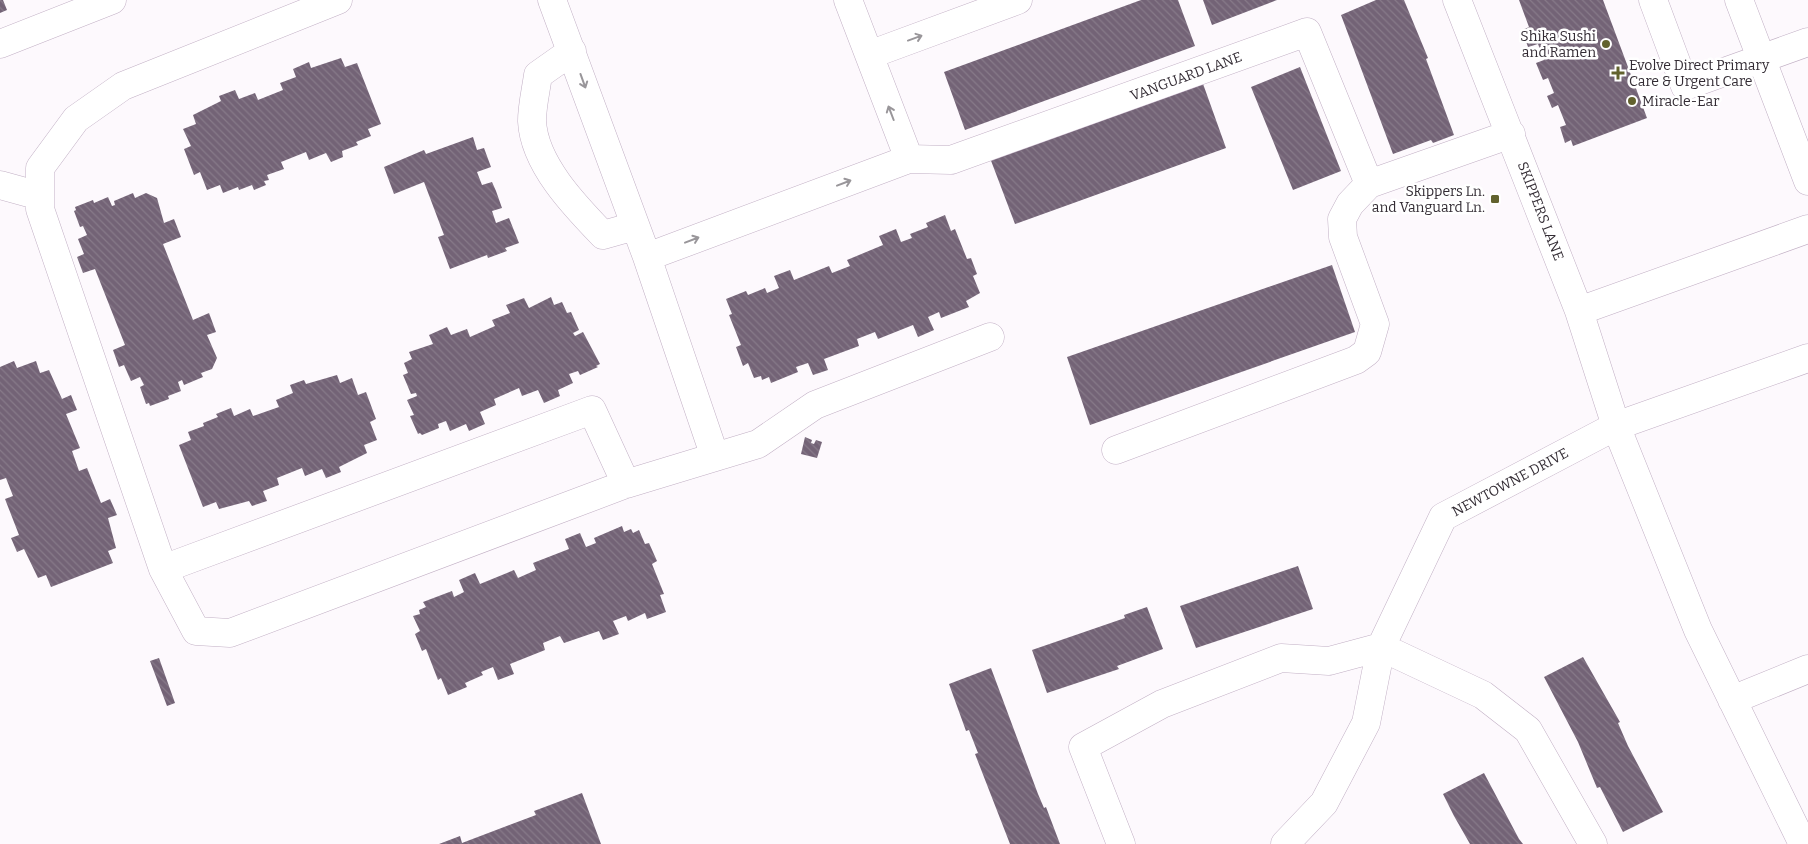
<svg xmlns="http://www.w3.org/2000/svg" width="1808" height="844" font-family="Bitter,serif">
<defs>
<pattern id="building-back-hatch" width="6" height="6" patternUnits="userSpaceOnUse" patternTransform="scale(1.25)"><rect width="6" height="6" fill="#736376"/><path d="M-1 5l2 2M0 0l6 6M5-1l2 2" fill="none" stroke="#877a89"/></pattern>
</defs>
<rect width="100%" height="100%" fill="#fdf9fd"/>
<!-- building -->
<path fill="url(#building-back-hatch)" d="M0,0H3L7,10L0,13Z
M1141,0H1178L1195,46L965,130L944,72Z
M1203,0H1277L1212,25Z
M1376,0H1404L1428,58L1426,59L1454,135L1433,143L1431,140L1393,154L1341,15Z
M1519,0H1603L1647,118L1573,146L1571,140L1565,143L1560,127L1566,125L1558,105L1552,108L1547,96L1554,93L1548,78L1543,80L1536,63L1544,60L1538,44L1528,47L1522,30L1529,27Z
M341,58L345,67L357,63L381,124L368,129L371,136L356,142L358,145L342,151L343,157L331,162L326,153L309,160L306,152L281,162L284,169L267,175L269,180L264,181L266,185L254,190L252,185L239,190L238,187L223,193L220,185L207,190L200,172L194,175L184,149L191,146L183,129L196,124L193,115L221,101L219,96L235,90L239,99L255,93L258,100L283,90L280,83L296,77L293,69L309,62L311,68Z
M1300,67L1341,171L1293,190L1251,87Z
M1202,81L1226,148L1015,224L990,158Z
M473,137L477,150L484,148L491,167L477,172L482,185L492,182L496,191L502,208L492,211L496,223L509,218L519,243L505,248L507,251L488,258L487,255L450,269L438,237L444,235L424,182L394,194L384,167L424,150L426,154Z
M133,193L135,198L146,193L157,198L164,223L174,219L181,237L163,244L193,320L209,313L216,332L207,335L217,358L212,369L201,373L203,377L184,385L182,380L178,382L181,391L168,396L169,399L150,406L149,403L146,404L140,387L144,385L140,377L131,381L124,365L119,367L113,350L125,345L95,269L83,273L77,257L84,254L78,239L87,235L83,226L80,227L74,211L76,210L75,207L93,200L94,203L108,197L112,206L115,205L114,201Z
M945,215L951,231L955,229L967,259L971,258L977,274L973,276L980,293L966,301L969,307L941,318L939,312L928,317L934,330L918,337L913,325L878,339L875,332L857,339L859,346L824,359L828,370L813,375L808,363L796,367L798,372L771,383L769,377L762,380L761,376L754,378L748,363L743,366L736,347L741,345L729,315L732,314L726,299L746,291L748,295L765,288L767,293L779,288L774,276L790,270L794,280L829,266L832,273L850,266L847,260L883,245L879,236L896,229L901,242L912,238L910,234L928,227L926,223Z
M1332,265L1355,332L1090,425L1067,357Z
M551,297L554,305L562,302L567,313L571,312L579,330L573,333L575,336L583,332L600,364L596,366L598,367L580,375L578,371L569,374L573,383L558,390L560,396L544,403L538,390L522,396L519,388L494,399L496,405L480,412L485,424L469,431L466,424L450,431L446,421L438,424L439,428L422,435L420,433L418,434L410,416L414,415L407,400L417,396L416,393L411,394L403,375L408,373L404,363L412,359L409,352L433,344L429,335L447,327L451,335L467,329L470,337L495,326L492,320L510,313L506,305L524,298L529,308Z
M14,361L17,368L36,361L40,373L49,370L62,399L71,395L77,410L66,414L80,448L72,451L79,471L87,468L101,503L110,499L117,515L108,518L116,548L108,551L113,563L51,587L46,575L38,578L24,549L17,552L11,538L19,535L5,499L13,496L6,478L0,480V367Z
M337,375L340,383L352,378L358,395L366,392L376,419L370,422L377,440L364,445L367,453L339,467L341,472L326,478L322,469L305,476L302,468L277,478L279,485L263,491L267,501L252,506L249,501L219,509L216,502L203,507L179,445L191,440L188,432L204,426L203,423L218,417L216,414L231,408L234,416L250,409L253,416L279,407L276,400L293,393L290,385L304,380L306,384Z
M805,437L812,440L811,443L814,444L816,440L822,442L817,458L801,454Z
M622,526L624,532L631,529L633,533L639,530L645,544L649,543L657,561L652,564L664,594L660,595L666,612L647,619L645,613L628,621L626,616L613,621L619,634L603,640L599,631L564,643L560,636L543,643L545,650L510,664L514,674L498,680L493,667L481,672L483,675L465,683L467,687L448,695L441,678L438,680L426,649L422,651L415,634L420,631L413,616L420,614L419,610L426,607L423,602L452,591L454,597L464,592L459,580L475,573L480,584L514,570L518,578L536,570L533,563L569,549L565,539L580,533L586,547L596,543L594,538Z
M1298,566L1313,609L1196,648L1180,606Z
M1147,607L1163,649L1117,666L1119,669L1047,693L1032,650L1125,618L1124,615Z
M1583,657L1620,722L1618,723L1628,746L1663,812L1623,832L1600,787L1597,788L1578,742L1544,677Z
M159,658L175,703L167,706L150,661Z
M991,668L1038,794L1044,808L1046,807L1060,844H1010L975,754L978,753L969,730L966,731L949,684Z
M1484,773L1519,839L1523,844H1470L1454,816L1443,794Z
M582,793L601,844H439L460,836L462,843L536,815L534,811Z"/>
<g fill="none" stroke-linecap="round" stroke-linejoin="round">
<!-- minor casing -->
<g stroke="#c2b0c5" stroke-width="29">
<path id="minor" d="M338,0L123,86L76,119L40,168V209L163,569L196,631L230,633L626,484L715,457L647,257L552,0
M848,0L909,159
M1457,0L1579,311L1616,426L1698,630L1803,844
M1653,0L1685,86L1808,42
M1739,0L1808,181
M0,44L112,0
M572,51L538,75C536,90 532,106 532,121C534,164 575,206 603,235L635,226
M869,55L1018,0
M1369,184L1511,134
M0,185L40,196
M647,257L909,159L951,160L1307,32L1369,184L1350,204L1342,219L1343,237L1375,324L1367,352L1356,360L1116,450
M1579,311L1808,229
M715,457L758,444L815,405L990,337
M163,569L592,410L626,484
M1732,700L1808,669
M1121,844L1083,747L1162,704L1281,658L1329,661L1381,647L1483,695L1528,730L1593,844
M1285,844L1324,803L1366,723L1381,647L1443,517L1616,426L1808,358"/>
</g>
<!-- minor -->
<use href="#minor" stroke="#fff" stroke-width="28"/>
</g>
<!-- one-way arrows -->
<defs><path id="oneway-shaft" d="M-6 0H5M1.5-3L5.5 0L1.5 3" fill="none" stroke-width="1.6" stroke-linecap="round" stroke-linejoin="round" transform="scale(1.25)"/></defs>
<g stroke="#99969a">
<use href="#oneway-shaft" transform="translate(915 38) rotate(-20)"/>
<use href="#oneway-shaft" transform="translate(583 81) rotate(70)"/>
<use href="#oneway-shaft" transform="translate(891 113) rotate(-111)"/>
<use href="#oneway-shaft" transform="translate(844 183) rotate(-21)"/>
<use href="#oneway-shaft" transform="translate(692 240) rotate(-21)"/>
</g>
<!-- markers -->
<g fill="#62622e" stroke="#fff" stroke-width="2">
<circle cx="1606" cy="44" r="5"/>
<path d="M1615.5 65.5h5v5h5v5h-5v5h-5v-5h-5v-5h5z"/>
<circle cx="1632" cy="101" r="5"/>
<rect x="1490" y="194" width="10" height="10" rx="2.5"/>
</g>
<g text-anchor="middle" stroke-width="5" stroke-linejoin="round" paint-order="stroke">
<!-- poi labels -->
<g font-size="14" fill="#332c34" stroke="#fff" text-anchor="end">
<text x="1596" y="41">Shika Sushi<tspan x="1596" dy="16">and Ramen</tspan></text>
<text x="1629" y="70" text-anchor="start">Evolve Direct Primary<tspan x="1629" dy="16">Care &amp; Urgent Care</tspan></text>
<text x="1642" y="106" text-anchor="start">Miracle-Ear</text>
<text x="1485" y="196">Skippers Ln.<tspan x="1485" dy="16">and Vanguard Ln.</tspan></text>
</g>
<!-- street labels -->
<g font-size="14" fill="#332c34" stroke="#fff">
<text transform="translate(1186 76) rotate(-20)" y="5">VANGUARD LANE</text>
<text transform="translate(1541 211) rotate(69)" y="5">SKIPPERS LANE</text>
<text transform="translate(1510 482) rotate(-28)" y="5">NEWTOWNE DRIVE</text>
</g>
</g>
</svg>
